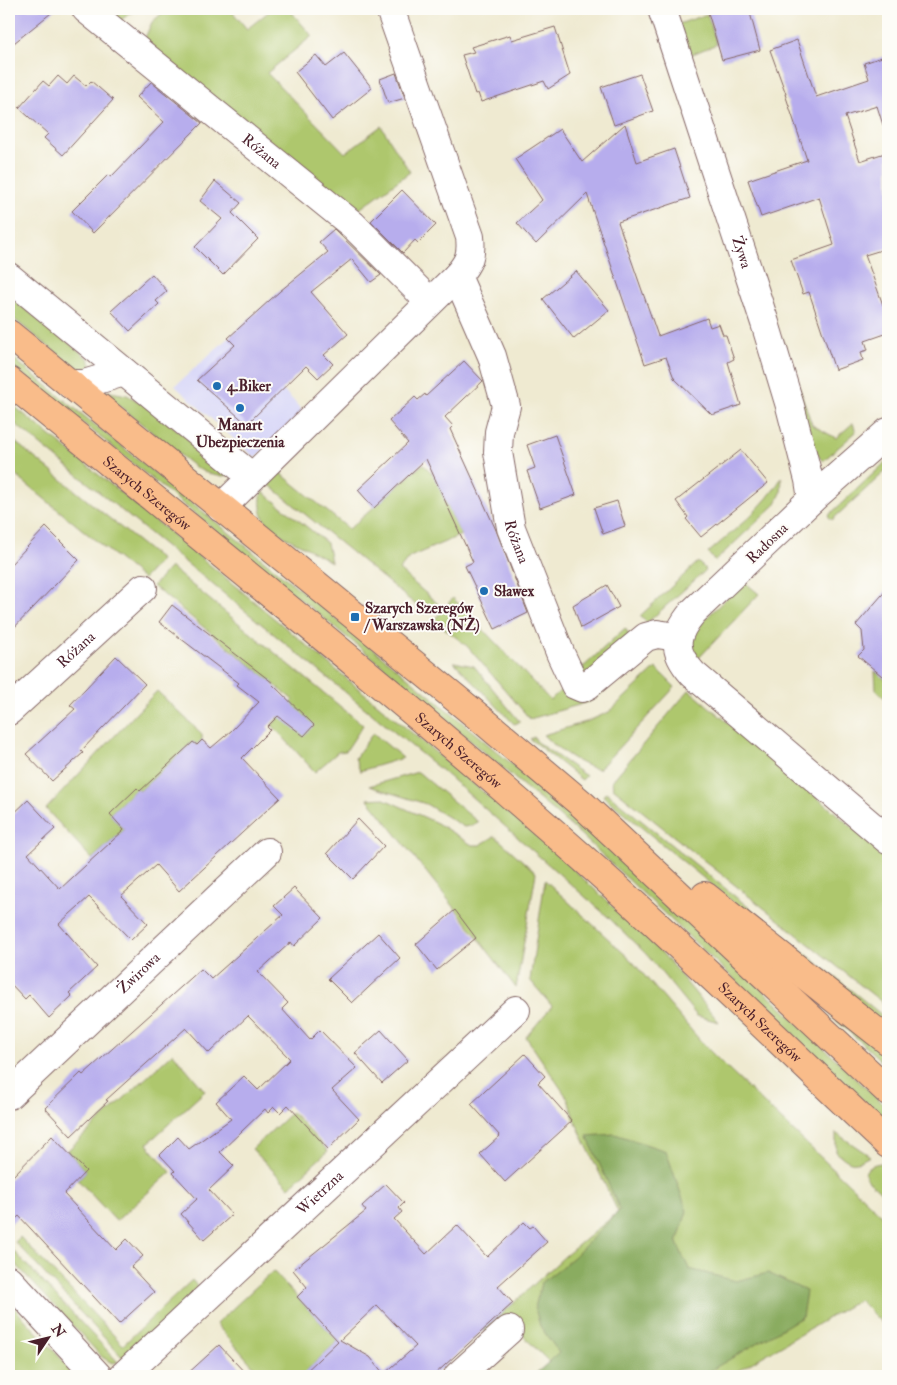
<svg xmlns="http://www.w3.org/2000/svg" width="897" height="1385" font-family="'IM FELL Double Pica',serif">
<rect width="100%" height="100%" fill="#fdfcf7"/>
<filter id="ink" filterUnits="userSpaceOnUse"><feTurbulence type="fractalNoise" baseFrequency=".02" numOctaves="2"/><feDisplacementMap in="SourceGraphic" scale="10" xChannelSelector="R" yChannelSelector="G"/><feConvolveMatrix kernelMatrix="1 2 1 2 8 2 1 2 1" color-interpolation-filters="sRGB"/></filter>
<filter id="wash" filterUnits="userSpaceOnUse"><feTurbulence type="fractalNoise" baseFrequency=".0096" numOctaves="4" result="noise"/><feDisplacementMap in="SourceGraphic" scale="20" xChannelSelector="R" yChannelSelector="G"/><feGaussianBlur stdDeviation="1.12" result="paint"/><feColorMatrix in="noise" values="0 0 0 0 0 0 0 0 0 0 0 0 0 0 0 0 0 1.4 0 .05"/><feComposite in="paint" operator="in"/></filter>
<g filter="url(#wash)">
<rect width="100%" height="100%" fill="#efead1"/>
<!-- built -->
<path fill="#d8d7f8" d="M228,338L293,400L303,412L255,458L175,386Z"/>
<!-- green -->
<path fill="#aec76d" stroke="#7c734c" d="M108,9H136L117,23L106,11Z
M167,9H230L247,29L272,9H289L312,36L267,73L345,153L381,126L410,172L354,213L144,40L152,22Z
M707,14L717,44L690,55L679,24Z
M9,298L24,308L89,359L92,368L89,372L79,371L9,315Z
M782,337L812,425L836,438L853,423L856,432L823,461L819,457L813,446Z
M9,355C201,512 398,664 585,827C689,918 788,1014 888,1109V1124L580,834L379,663L9,363Z
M100,390L127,395L152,409L231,474C217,479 208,474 195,467Z
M9,402L216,570L553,850L663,954L719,1022L697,1016L647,955L608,917L441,770L9,419Z
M9,437L161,560L143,579L9,470Z
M888,460V469L832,520L828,516Z
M423,464L434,475L461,535L410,557L399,570L438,604L427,614L267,483L278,471L349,529Z
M782,477L781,493L775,505L715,561L708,553C734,530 765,507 782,477Z
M262,491L327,543L331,562C321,556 312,551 303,546C277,533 255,525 262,491Z
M698,562L706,570L647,623L640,616Z
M170,567L363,725L346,751L338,752L315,772L272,725L293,700L153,586Z
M741,584H747L759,594L696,661L690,643L693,631Z
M453,598L550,700L567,685L644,655L597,697L589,702L530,719L467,646L434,620Z
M625,628L630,636L586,678L578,672Z
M454,662L474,666L520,722L514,724Z
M656,668L675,687L599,769C582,767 555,747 543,735L586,722L609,712Z
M875,671L887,681L888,701L876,690Z
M689,690L888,857V1007L613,788L612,781Z
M157,691L202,734V740L197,745L193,742L140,791L137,788L110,814L124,830L92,859L46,809Z
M373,733L403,758L360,771L355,758Z
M534,737L538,743L586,776L582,780L530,739Z
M418,772L478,822L470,826L464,827L426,804L369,786Z
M606,792L888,1020V1029L603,796Z
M382,798L437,823L472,845H480L495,836L536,873L516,988L462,917L368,799Z
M545,880L632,961L704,1045L732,1073L888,1221V1329L859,1300L729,1376H549L548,1361L510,1322L490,1335L484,1330L565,1256L618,1212L574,1119L568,1099L526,1037L552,1006L530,980Z
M834,1014L888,1056V1067L833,1017Z
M173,1053L205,1091L147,1144L171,1172L116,1221L78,1180L86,1171L67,1151Z
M292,1112L328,1151L289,1187L252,1149Z
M836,1133L870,1156C852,1166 851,1164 836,1152Z
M881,1163L888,1167V1199L867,1179L865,1173C868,1166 873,1164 881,1163Z
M20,1237L123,1345L192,1280L202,1291L124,1359L15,1242Z
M10,1247L118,1362L112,1363L102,1357L9,1257Z
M273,1271L338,1341L301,1376H262L216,1324Z
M9,1302L77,1376H9Z"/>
<!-- forest -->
<path fill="#8aac60" stroke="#6a6646" d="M615,1134L666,1151L687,1211L677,1243L689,1269L736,1281L768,1273L806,1291L802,1317L701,1376H533L559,1353L540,1326L535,1308L541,1283L574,1257L620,1210L587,1136Z"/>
<g id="blocks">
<!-- building -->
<path fill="#b7aded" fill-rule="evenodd" d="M9,9H56L9,47Z
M707,9H749L760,50L722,60Z
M555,27L570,75L548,89L544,81L481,102L478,93L475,94L462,55L474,52L471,47L510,35L512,40Z
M797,40L816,97L869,79L864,63L888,55V124L883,125L877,106L845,116L860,161L888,152V248L865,255L883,305L888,303V333L865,341L868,350L861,352L863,360L835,370L809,292L803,294L791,260L834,245L819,197L761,217L748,180L807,160L785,94H786L770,50Z
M344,53L372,88L332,120L295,72L316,55L326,67Z
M396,73L405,98L388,103L380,79Z
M640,74L653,111L614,125L601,87Z
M58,76L67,84L74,76L86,86L91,81L113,100L63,155L44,138L48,134L19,108L43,81L49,86Z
M151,82L202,123L93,233L72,211L108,175L111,177L164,122L137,97Z
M625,124L637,162L674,149L690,198L618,222L658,336L707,318L710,327L719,324L723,335H726L734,359L728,362L741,405L712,415L674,378L666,357L645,364L587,194L536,244L517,223L542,200L515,159L560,129L582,162Z
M215,181L241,203L232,213L258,239L223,275L195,247L222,219L200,201Z
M402,190L436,225L418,243L415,240L403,253L371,221Z
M334,229L381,275L371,282L352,259L311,292L348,334L324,355L333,364L318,378L306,366L247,424L197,380L235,345L228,338L280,291L328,252L319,242Z
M576,271L609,310L574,339L543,299Z
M152,274L167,291L156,301L159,304L130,331L111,311Z
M464,361L483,381L445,417L453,426L450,429L496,530L528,613L495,629L465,566L473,562L426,459L374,508L358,490L408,443L389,421L415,397L418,400L425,394L426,396Z
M555,435L576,495L540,508L527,471L535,468L527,445Z
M741,450L768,483L701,537L686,519L688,517L676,501Z
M617,501L625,526L603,534L594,508Z
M46,527L79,560L9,633V566Z
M607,585L619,607L581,628L573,605Z
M888,588V681L858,656L864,650L862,631L856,625Z
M172,605L273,683L272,684L314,725L304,736L278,716L267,727L270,730L242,758L280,798L179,891L156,865L121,896L148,924L131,940L89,897L59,924L97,967L69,993L72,996L49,1018L29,995L25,999L9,982V818L28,800L55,829L28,854L60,889L124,830L110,814L137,788L140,791L193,742L197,745L202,740L211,748L231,731L259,702L237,685L239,683L159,622Z
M116,656L145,684L81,751L83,753L52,781L26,754L75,709L70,705Z
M358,819L384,846L353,879L327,853Z
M294,888L323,918L294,946L291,942L258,972L288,1003L282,1009L310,1040L320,1030L357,1068L332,1090L359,1119L328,1149L288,1105L280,1113L274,1107L268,1113L265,1109L220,1152L234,1166L209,1190L232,1215L204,1240L181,1214L197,1199L173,1173L175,1171L160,1155L178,1137L189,1149L231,1119L216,1102L244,1076L258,1090L290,1059L248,1016L209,1053L186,1028L106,1100L108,1101L71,1136L45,1108L81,1073L83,1075L201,969L211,979L283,915L274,906Z
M455,910L476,938L437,970L416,944Z
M378,933L400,958L352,1003L328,979Z
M381,1030L408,1060L382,1083L355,1053Z
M525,1054L545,1076L538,1083L572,1121L505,1182L480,1154L500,1136L471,1104Z
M52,1136L86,1171L64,1194L116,1250L127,1239L143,1256L131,1267L154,1292L119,1324L19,1216L9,1225V1180Z
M386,1184L404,1203L399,1208L402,1212L394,1219L426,1254L457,1225L487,1257L524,1222L530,1228L533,1226L547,1242L498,1286L513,1303L433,1376H301L338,1341L297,1297L307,1287L293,1270L366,1211L362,1206ZM377,1305L416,1346L384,1374L370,1357L340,1340Z
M219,1345L248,1376H185Z"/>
</g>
</g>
<g filter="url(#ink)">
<use href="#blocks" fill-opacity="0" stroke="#846665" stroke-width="1"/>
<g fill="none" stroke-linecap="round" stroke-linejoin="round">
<!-- minor casing -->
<g stroke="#846665" stroke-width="30">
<g id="minor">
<path id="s1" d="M86,9L353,225L430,302"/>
<path id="s2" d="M662,9L765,323L790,406L809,480L812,499"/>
<path id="s3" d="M457,276L492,356L506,406L499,432L498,452L511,528L561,655L575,685L582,688L588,685L646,637L657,634L677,637"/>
<path d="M9,277L252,477"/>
<path d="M70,384H84L124,372"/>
<path d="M888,432L812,499L693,612C674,635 671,650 693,674L888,840"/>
<path d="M221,508L457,276C469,262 472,255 470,237L390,9"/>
<path id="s4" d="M9,711L143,588"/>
<path id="s5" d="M9,1095L267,852"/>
<path d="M9,1280L98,1376"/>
<path id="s6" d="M123,1376L516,1010"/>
<path d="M458,1376L509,1330"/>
</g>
</g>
<!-- major casing -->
<g stroke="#846665" stroke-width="30">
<g id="major">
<path d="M9,334L486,723L583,805L888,1091"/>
<path id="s7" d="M9,381C205,541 404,699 594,868C694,957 790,1052 888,1144"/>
<path d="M705,896L888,1041"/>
</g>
</g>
<!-- minor -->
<use href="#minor" stroke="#fff" stroke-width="28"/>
<!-- major -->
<use href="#major" stroke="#f9bc8a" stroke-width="28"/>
</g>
</g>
<!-- markers -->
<g fill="#1f6fb2" stroke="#fdfcf7" stroke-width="2">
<circle cx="217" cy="386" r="5"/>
<circle cx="240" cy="408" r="5"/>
<circle cx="484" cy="591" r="5"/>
<rect x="350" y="612" width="10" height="10" rx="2.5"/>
</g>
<g text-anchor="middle" stroke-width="4" stroke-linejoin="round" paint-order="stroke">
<!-- street labels -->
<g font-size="15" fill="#4a1f2b" stroke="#fdfcf7">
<text dy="5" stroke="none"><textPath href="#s1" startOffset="226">Różana</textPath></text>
<text dy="5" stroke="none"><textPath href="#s2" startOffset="256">Żywa</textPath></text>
<text dy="5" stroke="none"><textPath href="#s7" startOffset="178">Szarych Szeregów</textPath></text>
<text dy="5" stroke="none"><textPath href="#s3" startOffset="278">Różana</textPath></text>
<text transform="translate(767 543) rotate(-44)" y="5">Radosna</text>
<text dy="5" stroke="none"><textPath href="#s4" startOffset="91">Różana</textPath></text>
<text dy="5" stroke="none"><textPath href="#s7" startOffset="582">Szarych Szeregów</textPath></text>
<text dy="5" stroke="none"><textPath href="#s5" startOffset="178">Żwirowa</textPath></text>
<text dy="5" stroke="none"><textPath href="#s7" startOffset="988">Szarych Szeregów</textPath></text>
<text dy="5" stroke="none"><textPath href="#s6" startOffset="269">Wietrzna</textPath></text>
</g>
<!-- poi labels -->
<g font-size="15" font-weight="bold" fill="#4a1f2b" stroke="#fdfcf7" text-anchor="start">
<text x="227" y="391">4.Biker</text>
<text x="240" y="430" text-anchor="middle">Manart<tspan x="240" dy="17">Ubezpieczenia</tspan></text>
<text x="494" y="596">Sławex</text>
<text x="365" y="613">Szarych Szeregów<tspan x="365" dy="17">/ Warszawska (NŻ)</tspan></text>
</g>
</g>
<!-- margin -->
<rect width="897" height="1385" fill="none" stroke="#fdfcf7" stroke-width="30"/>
<!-- north arrow -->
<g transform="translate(48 1338) rotate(55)" stroke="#fdfcf7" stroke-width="4" paint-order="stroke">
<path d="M0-4L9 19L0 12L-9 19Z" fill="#4a1f2b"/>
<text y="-8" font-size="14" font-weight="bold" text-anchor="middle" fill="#4a1f2b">N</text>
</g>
</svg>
